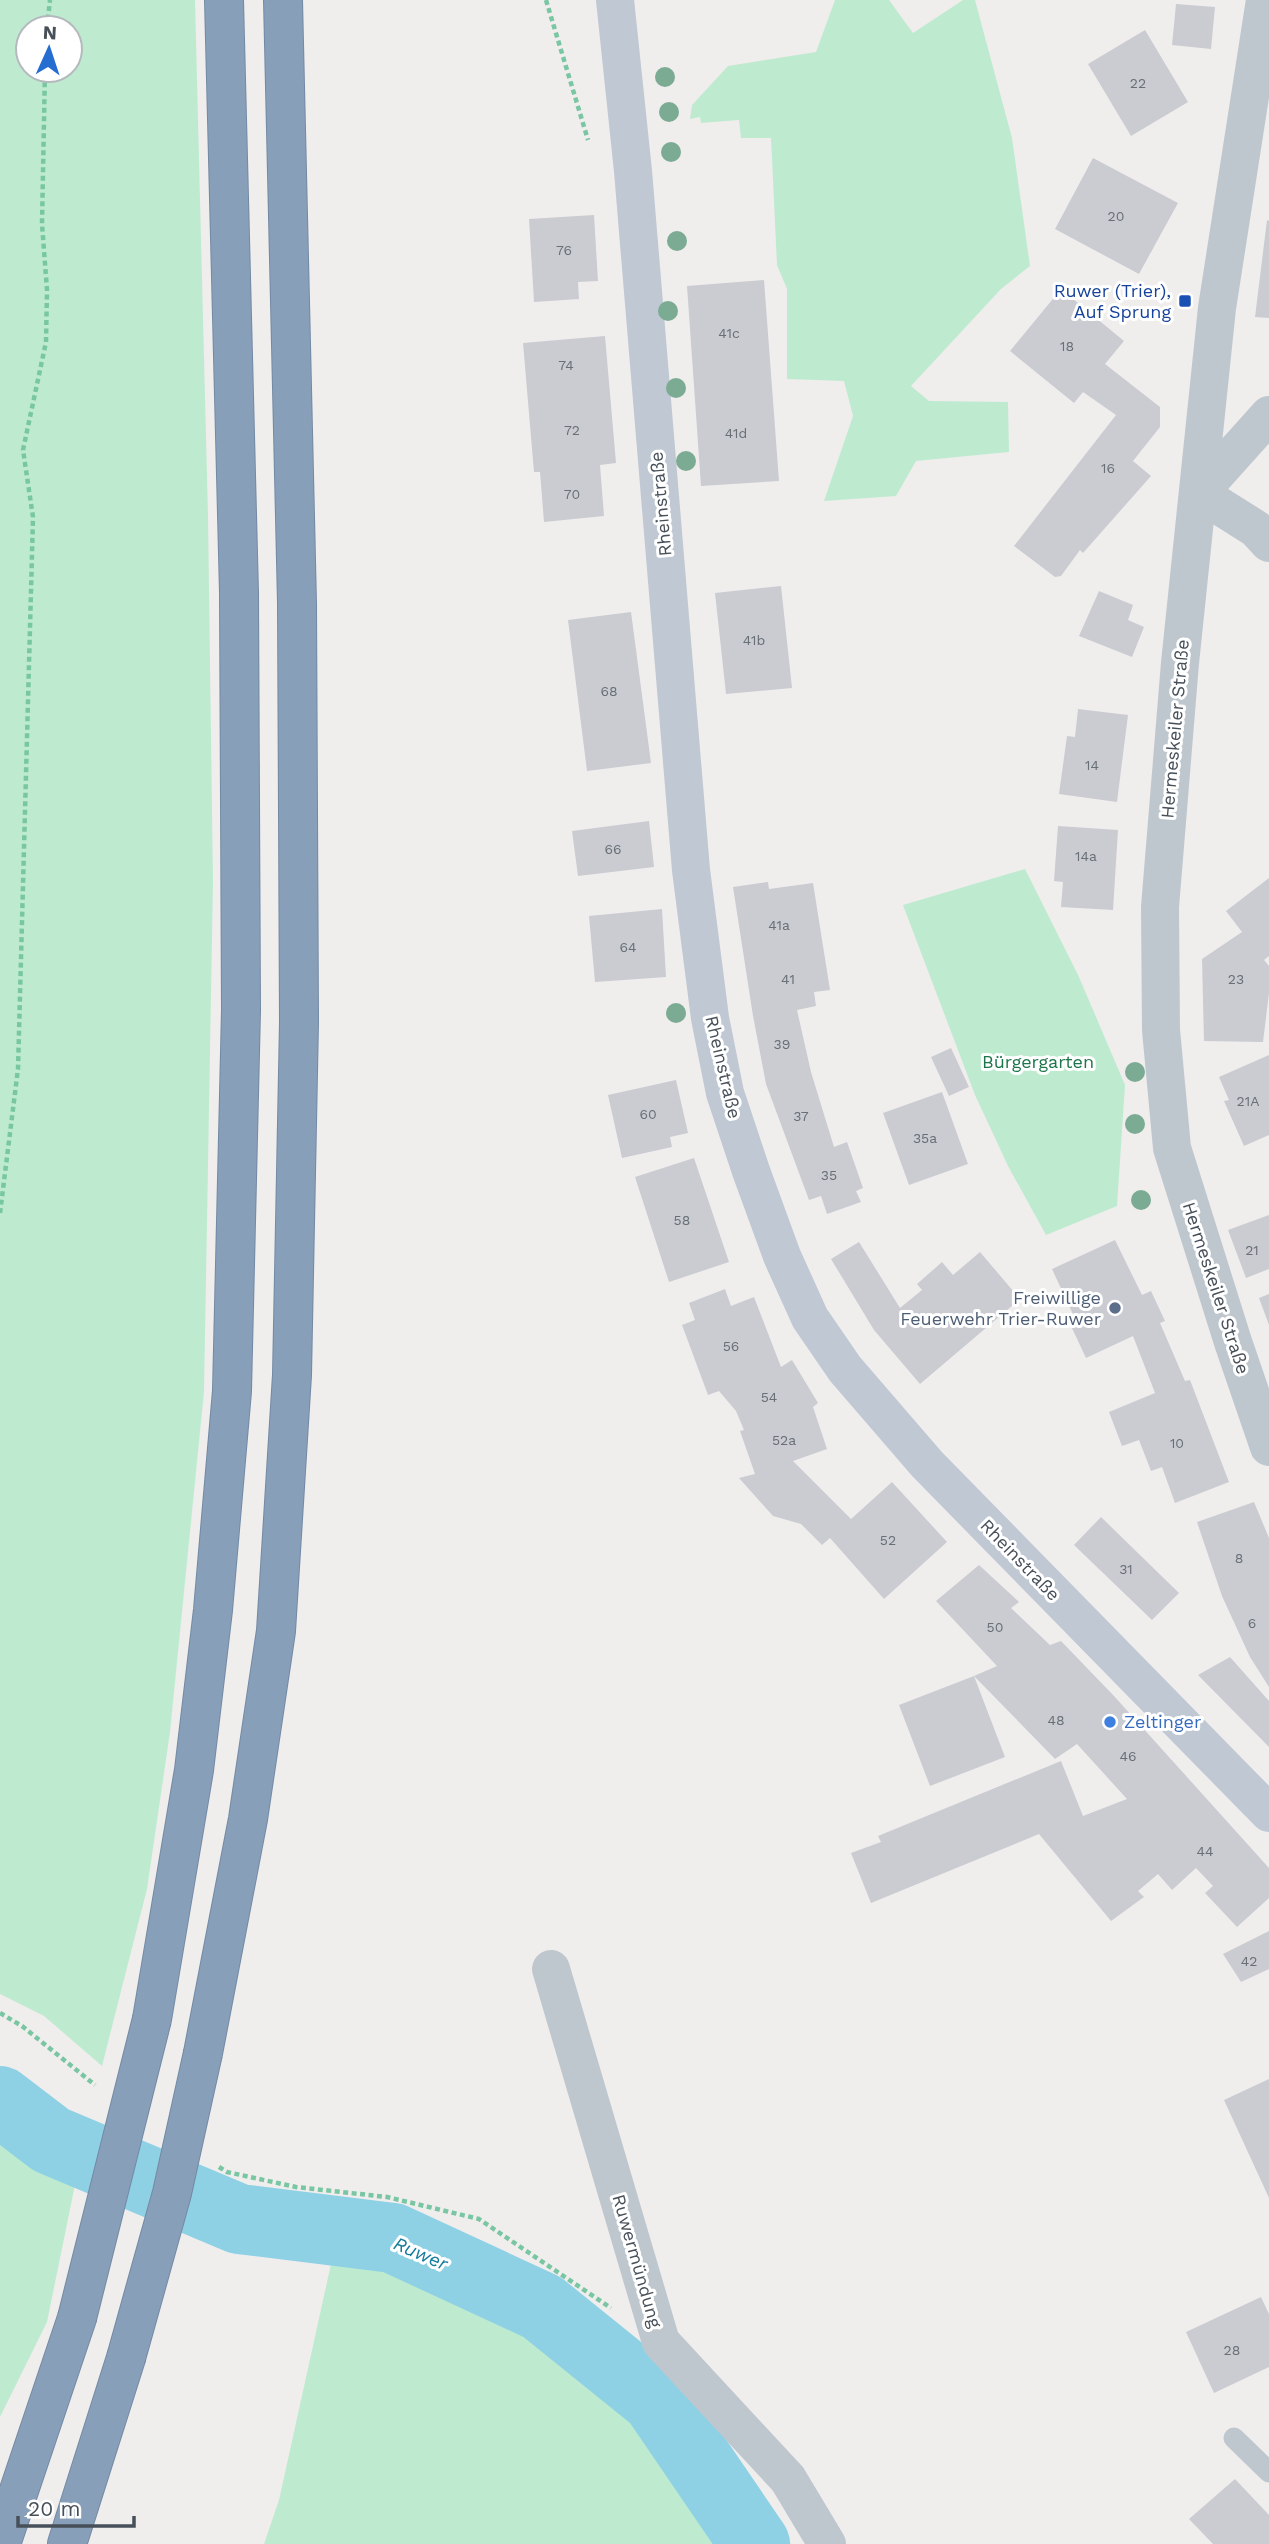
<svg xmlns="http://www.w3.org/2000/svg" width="1269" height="2544" font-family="'Work Sans',sans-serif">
<rect width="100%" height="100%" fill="#f0eded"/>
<!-- green -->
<path fill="#beebd0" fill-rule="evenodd" d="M0,0H195L208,516L213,882L204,1392L170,1732L147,1889L102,2066L44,2016L0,1994ZM28,28H70V70H28Z
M835,0H889L913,33L963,0H975L1012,138L1030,266L1001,289L911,386L929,401L1008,402L1009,452L916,461L896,496L824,501L853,416L844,381L787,379V289L777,265L771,138H741L739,120L701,123L700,117L690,119L692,105L728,66L816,52Z
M1025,869L1079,977L1125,1085L1117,1206L1046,1235L1008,1166L975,1095L903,905Z
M0,2128L78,2170L47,2322L0,2417Z
M342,2214L450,2234L553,2289L664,2388L744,2475L791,2544H264L279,2500Z"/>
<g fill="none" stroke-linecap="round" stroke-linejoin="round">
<!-- river -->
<path stroke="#8ed1e5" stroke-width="70" d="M0,2101L51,2140L239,2219L393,2238L542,2307L656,2399L755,2544"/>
</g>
<!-- building -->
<path fill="#caccd2" d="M1176,4L1215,7L1211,49L1172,45Z
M1145,30L1188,102L1131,136L1088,64Z
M1093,158L1178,203L1139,274L1055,229Z
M594,215L598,281L578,282L579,299L534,302L529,219Z
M1267,220L1269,221V318L1255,317Z
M764,280L779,481L701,486L687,286Z
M1061,289L1124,341L1105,364L1160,407V427L1133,461L1151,476L1083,553L1080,550L1061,576L1055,577L1014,546L1116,415L1083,392L1074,403L1010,351Z
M605,336L616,463L600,465L604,516L544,522L540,472H534L523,343Z
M781,586L792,688L726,694L715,593Z
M1099,591L1133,605L1128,620L1144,627L1132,657L1079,636Z
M631,612L651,763L587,771L568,620Z
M1078,709L1128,715L1117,802L1059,794L1067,736L1075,737Z
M649,821L654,867L578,876L572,831Z
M1058,826L1118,830L1113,910L1061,907L1063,882L1054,881Z
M1269,878V956L1264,960L1269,966V993L1263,1042L1204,1041L1202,959L1242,932L1226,911Z
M768,882L769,889L813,883L830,990L814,992L816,1006L797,1010L811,1072L834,1147L847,1142L863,1188L856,1191L861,1202L827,1214L821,1196L809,1200L766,1084L753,1016L733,887Z
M662,909L666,977L595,982L589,916Z
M951,1048L969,1087L949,1096L931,1057Z
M1269,1055V1135L1244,1146L1224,1101L1229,1100L1219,1077Z
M676,1080L688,1133L670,1137L672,1147L622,1158L608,1095Z
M942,1092L968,1164L909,1185L883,1113Z
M694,1158L729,1262L669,1282L635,1177Z
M1269,1215V1269L1246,1278L1228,1230Z
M1115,1240L1142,1295L1151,1291L1165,1321L1160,1323L1185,1381L1190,1380L1229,1482L1175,1503L1162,1467L1151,1471L1139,1440L1122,1446L1109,1412L1155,1393L1133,1336L1086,1358L1071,1326L1077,1323L1052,1269Z
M859,1242L900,1308L922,1290L917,1284L942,1262L953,1275L980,1252L1020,1299L920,1384L874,1330L831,1259Z
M725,1289L731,1306L754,1297L781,1367L792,1360L818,1403L813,1407L827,1449L793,1461L851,1519L892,1482L947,1542L884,1599L830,1538L822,1545L801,1524L773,1516L739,1478L755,1474L740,1431L744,1430L736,1411L719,1391L708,1395L682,1325L695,1320L689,1303Z
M1269,1294V1325L1259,1298Z
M1254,1502L1269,1538V1687L1250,1657L1222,1596L1197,1522Z
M1101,1517L1179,1593L1152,1620L1074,1545Z
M979,1565L1019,1602L1011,1608L1050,1645L1061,1641L1114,1696L1269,1868V1898L1237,1927L1205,1893L1213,1886L1196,1868L1172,1890L1158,1874L1138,1891L1144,1897L1111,1921L1039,1834L871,1903L851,1853L881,1842L878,1836L1061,1761L1083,1816L1127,1799L1077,1744L1055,1759L974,1676L997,1666L936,1601Z
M1230,1657L1269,1701V1747L1198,1675Z
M974,1676L1005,1757L930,1786L899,1705Z
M1269,1931V1969L1241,1982L1223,1954Z
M1269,2079V2198L1224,2100Z
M1261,2297L1269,2314V2367L1214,2393L1186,2332Z
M1235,2479L1269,2515V2544H1213L1189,2519Z"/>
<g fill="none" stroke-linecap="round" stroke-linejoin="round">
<!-- highway casing -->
<g stroke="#738aa4" stroke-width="40">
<path id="highway" d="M152,2019L194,1770L213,1610L232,1391L241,1010L239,593L224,0
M203,2053L248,1819L276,1631L292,1375L299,1022L297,603L283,0
M1,2544L77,2318
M67,2544L126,2358"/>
</g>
<!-- path -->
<path stroke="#79c6a2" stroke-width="4.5" stroke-dasharray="5 3.5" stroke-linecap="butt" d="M546,0L588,140
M47,28L50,0
M0,1213L18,1069L33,517L23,450L46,342L47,290L42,224L45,70
M0,2013L22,2026L95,2085
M219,2167L227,2172L296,2187L387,2197L479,2219L611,2308"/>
<!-- lane -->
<path stroke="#bfc7ce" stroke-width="21" d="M1234,2438L1269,2472"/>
<!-- street -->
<path stroke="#bfc7ce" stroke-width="38" d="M1265,0L1217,308L1180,663L1160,907L1161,1030L1172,1148L1233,1342L1269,1447
M1269,415L1199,493L1256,529L1269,543
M551,1969L661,2342L788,2479L827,2544"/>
<!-- secondary -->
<path stroke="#bfc8d3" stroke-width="38" d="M615,0L633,171L691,870L710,1018L725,1093L751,1171L782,1256L810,1318L845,1369L927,1464L1269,1813"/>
<!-- highway -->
<use href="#highway" stroke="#889fb9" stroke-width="38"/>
<!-- highway-bridge casing -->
<g stroke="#738aa4" stroke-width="40" stroke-linecap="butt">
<path id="highway-bridge" d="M77,2318L152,2019
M126,2358L172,2193L203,2053"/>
</g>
<!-- highway-bridge -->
<use href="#highway-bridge" stroke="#889fb9" stroke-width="38"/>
</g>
<!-- trees -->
<g fill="#7cab94">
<circle cx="665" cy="77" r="10"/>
<circle cx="669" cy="112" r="10"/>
<circle cx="671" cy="152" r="10"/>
<circle cx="677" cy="241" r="10"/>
<circle cx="668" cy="311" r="10"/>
<circle cx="676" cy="388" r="10"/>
<circle cx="686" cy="461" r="10"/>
<circle cx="676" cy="1013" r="10"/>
<circle cx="1135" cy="1072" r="10"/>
<circle cx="1135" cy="1124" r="10"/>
<circle cx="1141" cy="1200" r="10"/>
</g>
<!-- markers -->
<rect fill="#1a4fb4" stroke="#fff" stroke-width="2.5" x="1178" y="294" width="14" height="14" rx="3.5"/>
<circle fill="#5c6f8a" stroke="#fff" stroke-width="2.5" cx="1115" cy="1308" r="7"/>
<circle fill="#3f7fe0" stroke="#fff" stroke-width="2.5" cx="1110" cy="1722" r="7"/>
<g text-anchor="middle" stroke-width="6" stroke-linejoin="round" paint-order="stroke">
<!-- number labels -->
<g font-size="14" fill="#686f77">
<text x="1138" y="88">22</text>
<text x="1116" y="221">20</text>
<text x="564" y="255">76</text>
<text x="729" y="338">41c</text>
<text x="1067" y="351">18</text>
<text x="566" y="370">74</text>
<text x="572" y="435">72</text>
<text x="736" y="438">41d</text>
<text x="1108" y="473">16</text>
<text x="572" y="499">70</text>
<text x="754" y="645">41b</text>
<text x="609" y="696">68</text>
<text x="1092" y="770">14</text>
<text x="613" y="854">66</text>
<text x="1086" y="861">14a</text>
<text x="779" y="930">41a</text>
<text x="628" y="952">64</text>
<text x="788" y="984">41</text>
<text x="1236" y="984">23</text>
<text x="782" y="1049">39</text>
<text x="1248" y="1106">21A</text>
<text x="648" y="1119">60</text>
<text x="801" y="1121">37</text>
<text x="925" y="1143">35a</text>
<text x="829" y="1180">35</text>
<text x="682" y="1225">58</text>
<text x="1252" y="1255">21</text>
<text x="731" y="1351">56</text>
<text x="769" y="1402">54</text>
<text x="784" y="1445">52a</text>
<text x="1177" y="1448">10</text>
<text x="888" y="1545">52</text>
<text x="1239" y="1563">8</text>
<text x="1126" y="1574">31</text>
<text x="1252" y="1628">6</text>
<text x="995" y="1632">50</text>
<text x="1056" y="1725">48</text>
<text x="1128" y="1761">46</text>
<text x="1205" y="1856">44</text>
<text x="1249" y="1966">42</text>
<text x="1232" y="2355">28</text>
</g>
<!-- transit labels -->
<g font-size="18" fill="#164399" stroke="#fff" text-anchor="end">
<text x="1171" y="297">Ruwer (Trier),<tspan x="1171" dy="21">Auf Sprung</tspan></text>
</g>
<!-- street labels -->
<g font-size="18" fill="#475059" stroke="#fff">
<text transform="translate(661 504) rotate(-95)" y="6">Rheinstraße</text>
<text transform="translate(1175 729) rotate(-85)" y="6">Hermeskeiler Straße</text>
<text transform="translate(723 1067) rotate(77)" y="6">Rheinstraße</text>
<text transform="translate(1216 1288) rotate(72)" y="6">Hermeskeiler Straße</text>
<text transform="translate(1020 1560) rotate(46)" y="6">Rheinstraße</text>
<text transform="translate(637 2261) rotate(74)" y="6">Ruwermündung</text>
</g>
<!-- park labels -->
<g font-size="18" fill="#1d754b" stroke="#fff">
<text x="1038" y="1068">Bürgergarten</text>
</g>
<!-- service labels -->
<g font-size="18" fill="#4e5e75" stroke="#fff" text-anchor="end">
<text x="1101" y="1304">Freiwillige<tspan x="1101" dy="21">Feuerwehr Trier-Ruwer</tspan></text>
</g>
<!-- shop labels -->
<g font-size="18" fill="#366cbe" stroke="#fff" text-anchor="start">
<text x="1124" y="1728">Zeltinger</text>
</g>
<!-- water labels -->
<g font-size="19" font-style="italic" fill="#167d9c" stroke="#fff">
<text transform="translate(421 2253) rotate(23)" y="7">Ruwer</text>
</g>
</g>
<!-- north arrow -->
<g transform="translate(49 49) rotate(3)"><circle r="33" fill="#ffffff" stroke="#b5b9bd" stroke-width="2"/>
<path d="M0-5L12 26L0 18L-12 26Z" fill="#266dd1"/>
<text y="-10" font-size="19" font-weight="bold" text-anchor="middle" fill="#475059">N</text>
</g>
<!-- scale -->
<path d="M18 2516v10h116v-10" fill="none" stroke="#475059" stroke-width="3.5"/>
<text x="28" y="2516" font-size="21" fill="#475059" stroke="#ffffff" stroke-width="5" paint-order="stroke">20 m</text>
</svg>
